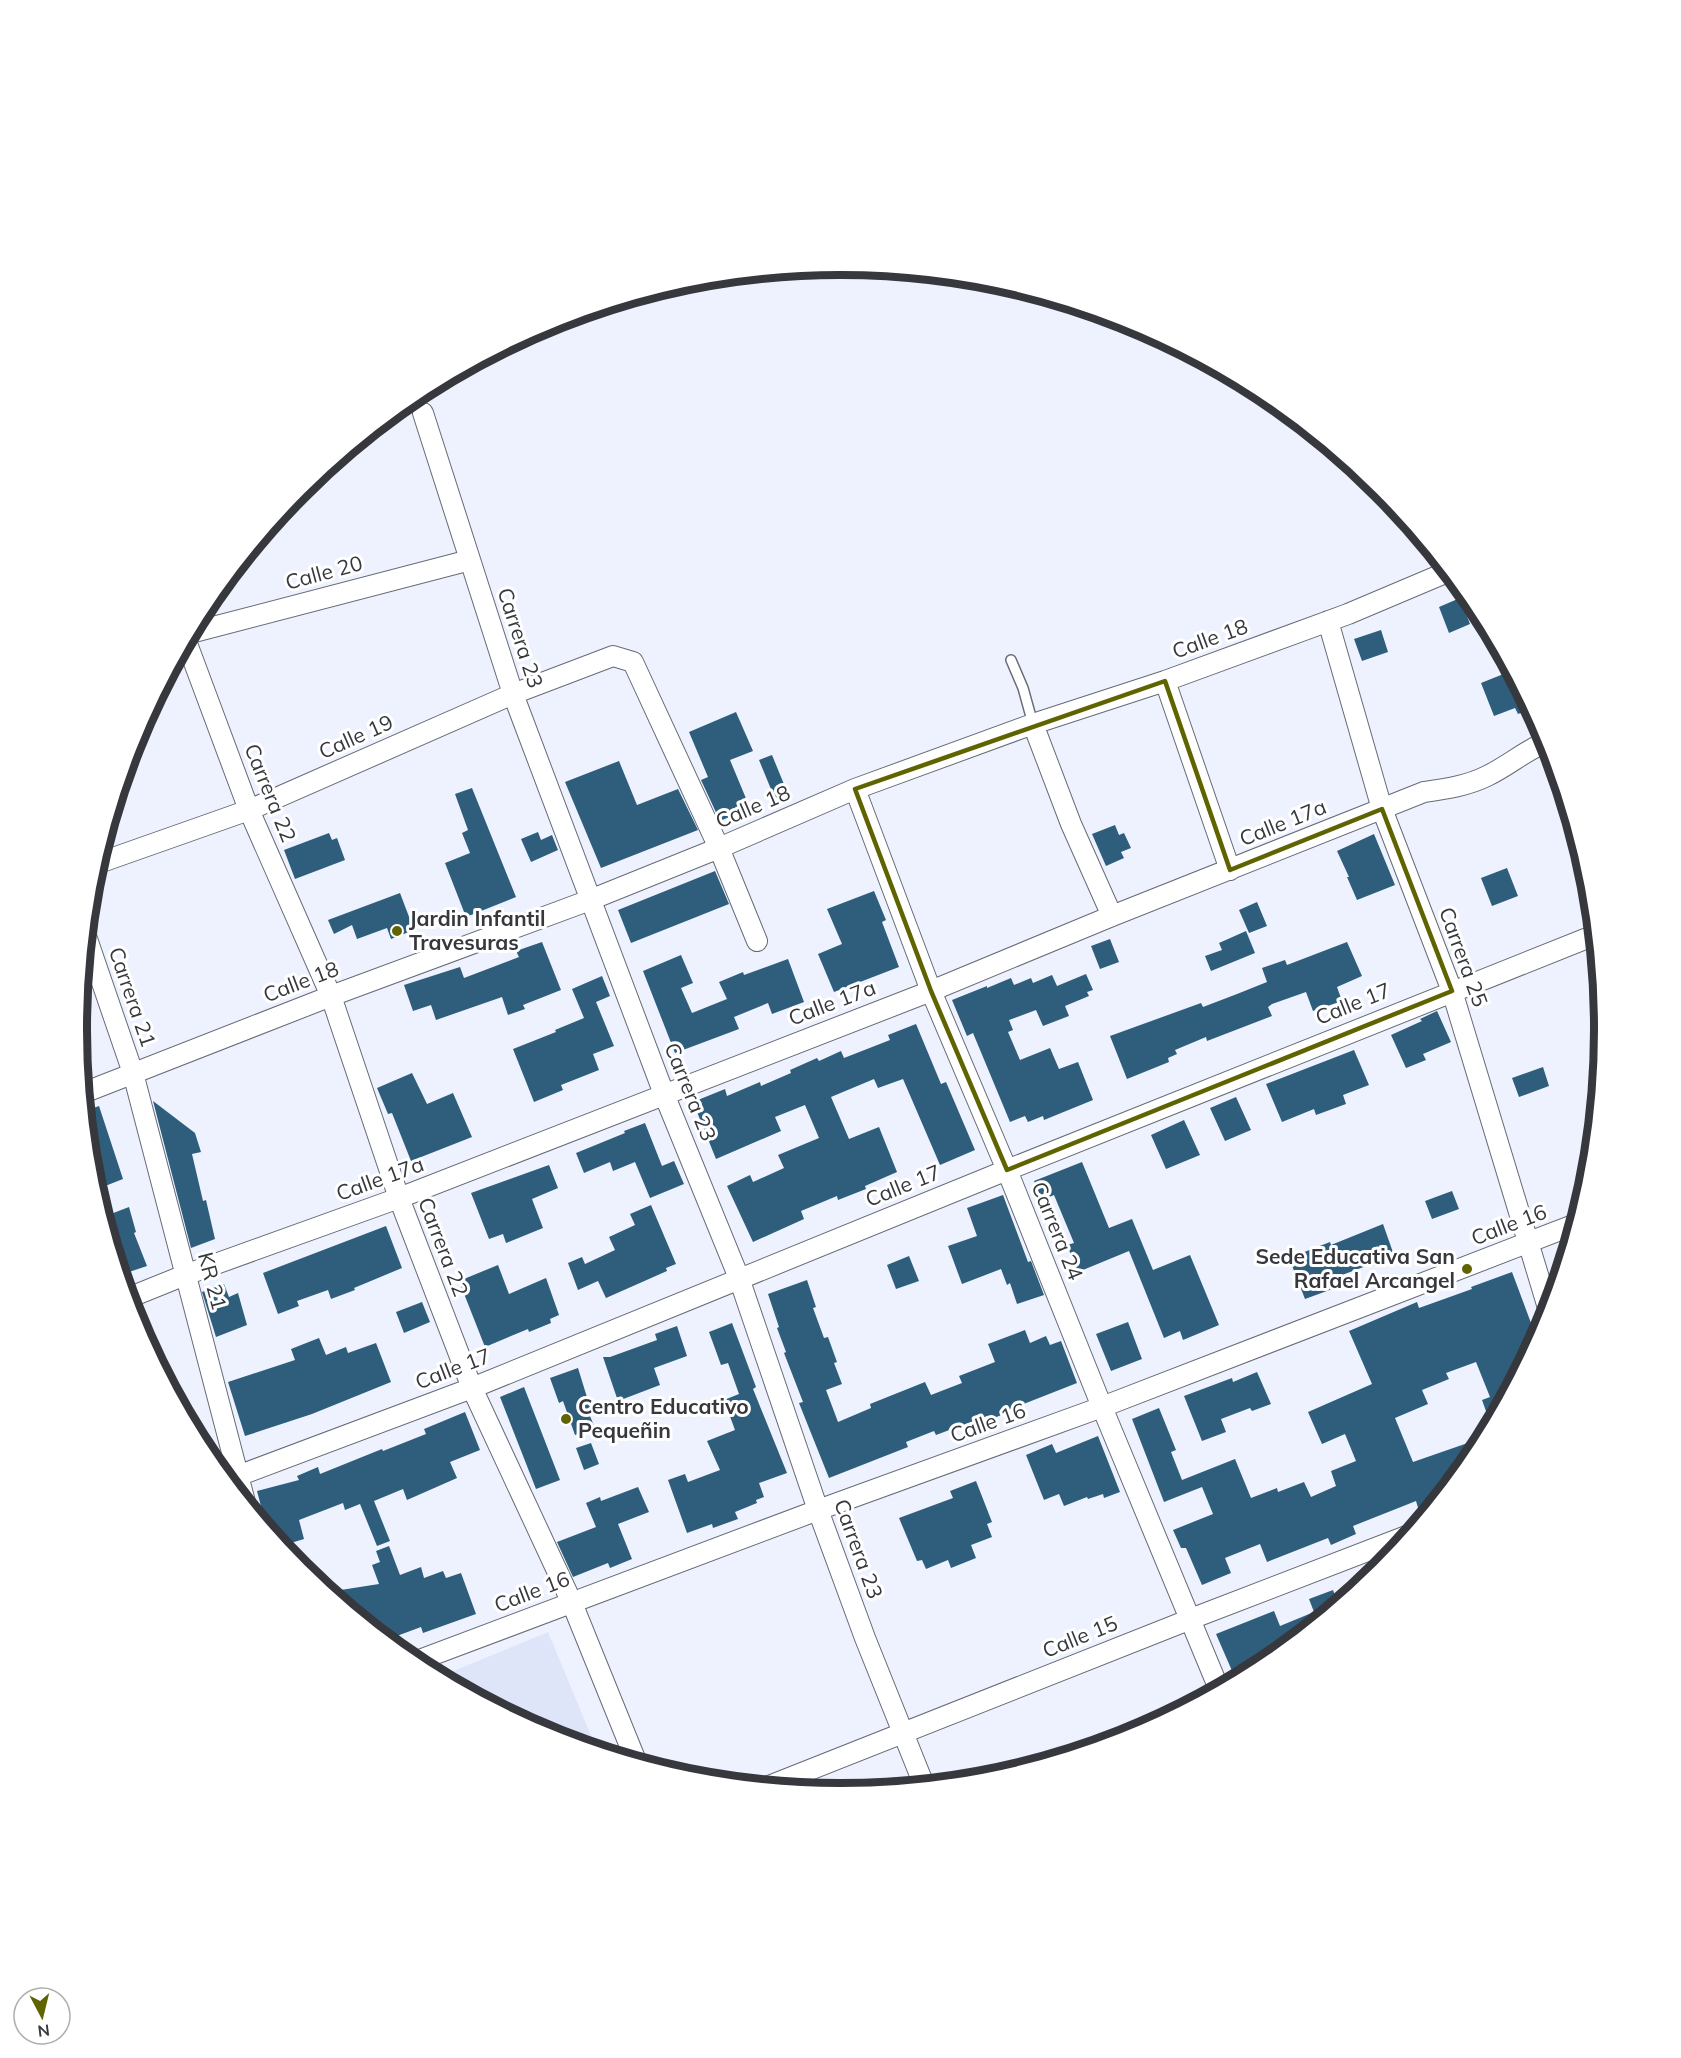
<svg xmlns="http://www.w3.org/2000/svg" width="1681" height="2058" font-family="Mulish,sans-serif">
<rect width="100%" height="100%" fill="#edf2fe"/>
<!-- built -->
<path fill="#dee5f9" d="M548,1632L597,1750L548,1735L439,1677Z"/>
<!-- building -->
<path fill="#2e5e7c" d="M1460,598L1470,624L1449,633L1439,607Z
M1381,630L1388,652L1362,661L1354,639Z
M1511,671L1532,709L1518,714L1515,708L1494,716L1481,683Z
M736,712L753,751L730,760L750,808L720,821L701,780L708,777L689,732Z
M772,755L788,794L775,799L759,760Z
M619,761L637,805L678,789L698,830L601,868L565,782Z
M472,788L516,897L466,917L445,863L470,853L462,833L468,830L455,794Z
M1115,825L1119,835L1124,833L1131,848L1121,852L1124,858L1106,866L1092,834Z
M538,832L541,840L552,835L558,850L531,862L521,839Z
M329,833L332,840L337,838L345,860L295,879L284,850Z
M1374,834L1395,885L1357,900L1347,877H1349L1337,851Z
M1507,868L1518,896L1492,906L1481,878Z
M715,871L729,904L631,943L618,910Z
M874,891L886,920L882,922L899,967L834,992L818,954L842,944L827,909Z
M400,893L414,930L391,939L387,928L357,939L352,925L334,934L328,920Z
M1257,902L1267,926L1249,933L1239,910Z
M1246,931L1255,953L1211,971L1205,956L1222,950L1219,943Z
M1110,939L1119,962L1100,969L1091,946Z
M542,942L561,990L523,1005L525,1009L508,1015L502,997L436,1020L431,1005L413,1011L404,985L460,967L464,978L519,957L516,951Z
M1347,942L1362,976L1337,987L1342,1001L1313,1011L1306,992L1272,1004L1268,1007L1272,1016L1207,1041L1206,1037L1175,1050L1177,1054L1168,1058L1169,1062L1127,1079L1110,1036L1201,1003L1203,1007L1237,994L1267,982L1262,968L1285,960L1287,965Z
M681,955L693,983L681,988L692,1013L727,999L719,982L743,972L744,975L788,959L804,1002L772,1014L768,1003L734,1017L739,1029L675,1053L643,971Z
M1086,974L1093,990L1087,992L1089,996L1065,1006L1069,1016L1043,1026L1036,1010L1009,1020L1013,1030L1008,1032L1020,1060L1050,1048L1059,1069L1078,1062L1093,1100L1044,1120L1043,1116L1028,1122L1025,1116L1010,1122L973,1033L967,1036L952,1000L987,986V988L1011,978L1014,985L1031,978L1033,983L1052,975L1057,986Z
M602,976L610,996L596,1002L614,1046L593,1054L599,1070L561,1085L563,1090L534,1102L513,1049L556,1032L555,1030L584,1018L572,989Z
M1437,1011L1451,1042L1423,1054L1426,1060L1406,1068L1391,1035L1422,1021L1420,1019Z
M916,1024L941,1084L946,1082L975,1150L940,1165L903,1079L878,1088L874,1079L831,1097L849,1139L879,1127L897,1172L865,1186L866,1189L838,1200L837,1196L801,1211L804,1219L753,1242L727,1186L750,1175L753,1182L784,1168L778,1155L819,1138L805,1105L775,1117L781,1131L716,1159L693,1102L725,1089L727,1096L760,1082L761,1086L791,1073L790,1070L817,1058L819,1061L841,1051L844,1058L890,1040L888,1035Z
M1354,1050L1369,1085L1343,1095L1346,1104L1316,1115L1314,1109L1282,1122L1266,1084Z
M1543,1067L1549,1086L1519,1097L1512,1078Z
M412,1073L427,1104L453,1093L472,1137L411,1161L392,1113L388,1114L377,1088Z
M1236,1097L1251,1130L1225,1141L1210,1108Z
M153,1101L195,1133L201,1152L192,1154L203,1201L206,1200L215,1239L191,1248Z
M99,1106L123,1179L95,1190L91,1178L85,1111Z
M1184,1120L1200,1155L1166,1169L1151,1135Z
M645,1123L662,1166L674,1161L684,1184L650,1198L635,1162L613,1171L610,1162L584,1173L576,1153L625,1133L624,1131Z
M1082,1162L1109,1228L1132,1219L1153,1270L1190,1255L1219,1325L1183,1340L1180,1331L1164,1338L1129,1251L1078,1272L1067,1245L1074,1243L1054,1195L1042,1200L1034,1181Z
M549,1165L558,1188L532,1199L543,1228L506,1243L503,1234L489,1239L471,1193Z
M1452,1191L1459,1209L1432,1219L1425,1201Z
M1003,1195L1028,1262L1031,1261L1044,1295L1017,1304L1010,1283L1007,1285L1001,1269L962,1284L948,1246L977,1236L967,1208Z
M651,1205L676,1264L666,1268L667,1271L606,1298L598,1281L578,1290L568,1263L582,1257L585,1264L615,1250L609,1237L635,1225L630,1214Z
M129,1207L136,1232L134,1233L147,1266L120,1275L103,1217Z
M1383,1224L1395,1258L1370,1267L1369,1265L1342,1275L1346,1284L1305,1299L1289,1258L1330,1242L1331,1245Z
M386,1226L402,1268L354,1288L355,1290L331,1299L328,1290L297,1301L299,1306L278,1314L263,1273Z
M909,1256L919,1281L896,1289L887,1265Z
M498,1265L509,1294L546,1278L559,1315L550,1319L551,1323L529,1332L528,1329L485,1347L459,1281Z
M1512,1272L1537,1339L1491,1425L1482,1400L1490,1397L1476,1362L1446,1373L1449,1379L1422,1390L1428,1404L1395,1418L1413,1462L1485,1437L1476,1454L1465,1467L1452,1471L1455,1479L1432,1507L1419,1511L1416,1501L1353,1526L1356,1534L1331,1545L1328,1538L1267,1562L1260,1544L1225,1558L1231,1573L1202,1585L1186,1548H1181L1173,1530L1213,1514L1202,1487L1164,1502L1132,1419L1159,1408L1176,1450L1171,1452L1182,1480L1235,1459L1251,1498L1277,1488L1278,1492L1304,1482L1311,1497L1336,1486L1331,1471L1356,1461L1345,1434L1322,1444L1308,1412L1372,1384L1349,1331L1417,1302L1419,1308L1472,1289L1471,1287Z
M807,1280L816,1307L813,1308L824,1338L828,1337L837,1362L834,1363L842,1384L826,1390L838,1422L871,1408L870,1404L925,1382L931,1395L962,1383L959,1376L995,1362L988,1344L1025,1330L1030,1343L1046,1336L1050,1345L1061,1341L1077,1383L1003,1412L1004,1414L989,1420L987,1416L936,1435L934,1431L906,1442L908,1447L829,1478L799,1403L803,1402L784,1353L786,1352L777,1328L779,1327L768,1294Z
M224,1284L229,1297L238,1293L247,1325L216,1337L202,1292Z
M422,1302L430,1322L404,1333L396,1312Z
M1128,1322L1142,1359L1111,1371L1096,1334Z
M732,1323L756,1387L753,1389L787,1473L759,1483L764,1497L756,1500L757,1503L735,1512L738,1519L713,1528L712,1524L687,1533L668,1480L685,1474L688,1482L720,1470L707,1441L735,1430L724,1400L739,1394L728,1363L721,1365L709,1332Z
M677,1326L687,1356L654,1368L660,1385L618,1401L603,1357H610L657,1340L655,1334Z
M319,1338L326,1355L346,1347L348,1353L376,1343L391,1382L312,1414L245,1436L228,1382L295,1360L291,1349Z
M578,1368L590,1407L587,1409L595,1428L575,1435L563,1401L559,1403L550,1378Z
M1257,1372L1271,1404L1252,1411L1250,1408L1221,1419L1226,1432L1202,1441L1184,1396L1232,1378L1233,1382Z
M524,1387L560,1480L536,1489L500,1397Z
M465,1412L480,1450L450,1462L457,1478L407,1500L403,1489L374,1501L390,1541L377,1546L360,1504L345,1510L343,1503L299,1520L304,1539L281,1546L267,1529L257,1491L299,1480L297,1476L318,1467L320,1474L382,1449L383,1451L426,1434L424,1429Z
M1098,1436L1120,1492L1104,1498L1103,1494L1088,1499L1087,1497L1064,1506L1059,1494L1044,1500L1026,1455L1052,1444L1056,1453Z
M591,1443L599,1464L584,1470L576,1448Z
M976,1481L992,1522L987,1524L992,1537L971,1545L976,1558L951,1568L948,1560L926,1569L922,1560L917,1561L899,1518L953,1498L950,1491Z
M638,1487L649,1512L618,1524L632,1559L610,1568L608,1563L573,1577L557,1542L596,1527L586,1503L600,1497L601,1501Z
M389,1546L400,1575L421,1567L424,1578L443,1571L446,1578L461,1573L476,1614L423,1633L421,1627L386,1640L328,1592L379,1584L372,1565L380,1562L376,1551Z
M1333,1590L1338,1604L1265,1664L1236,1680L1216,1634L1274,1611L1280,1626L1314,1612L1309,1599Z"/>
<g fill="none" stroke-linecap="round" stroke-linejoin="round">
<!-- lane casing -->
<g stroke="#666b75" stroke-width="12">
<path id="lane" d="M1011,660L1023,688L1033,724"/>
</g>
<!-- street casing -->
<g stroke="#666b75" stroke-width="22">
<path id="street" d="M423,413L513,694L664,1094L739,1278L818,1510L865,1638L924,1785
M1328,621L1382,809L1452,991L1549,1311
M190,633L470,560
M186,641L249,810L331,996L399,1198L472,1388L572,1603L636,1761
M1165,681L1230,870
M1033,724L1071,824L1112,916
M855,789L931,991L1007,1170L1102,1407L1219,1689
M96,864L249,810L513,694L613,656L633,662L719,848L757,941
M86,936L133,1073L245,1502
M83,1093L331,996L590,900L719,848L855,789L1033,724L1165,681L1348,614L1445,573
M128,1298L185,1275L399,1198L931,991L1112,916L1424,792C1445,789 1467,786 1487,776C1508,766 1526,750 1548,741
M227,1480L472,1388L1007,1170L1595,935
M414,1662L818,1510L1102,1407L1576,1224
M769,1786L1201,1615L1409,1535"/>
</g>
<!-- lane -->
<use href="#lane" stroke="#fff" stroke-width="9"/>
<!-- street -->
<use href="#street" stroke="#fff" stroke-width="20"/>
</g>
<!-- marked area -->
<path fill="none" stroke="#606400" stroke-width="4.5" stroke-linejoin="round" d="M1165,681L1230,870L1382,809L1452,991L1007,1170L931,991L855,789Z"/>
<!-- markers -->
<g fill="#606400" stroke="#fff" stroke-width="2">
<circle cx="397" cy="931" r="6"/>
<circle cx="1467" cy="1269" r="6"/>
<circle cx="566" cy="1419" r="6"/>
</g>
<g text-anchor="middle" stroke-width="6" stroke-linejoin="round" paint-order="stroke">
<!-- street labels -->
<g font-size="21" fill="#36383d" stroke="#fff">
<text transform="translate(324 573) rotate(-15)" y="7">Calle 20</text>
<text transform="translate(520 638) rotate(72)" y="7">Carrera 23</text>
<text transform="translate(1210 639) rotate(-20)" y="7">Calle 18</text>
<text transform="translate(356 737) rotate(-24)" y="7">Calle 19</text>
<text transform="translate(270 793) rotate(68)" y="7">Carrera 22</text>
<text transform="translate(753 807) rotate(-23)" y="7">Calle 18</text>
<text transform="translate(1283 823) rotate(-22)" y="7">Calle 17a</text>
<text transform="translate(1463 957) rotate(70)" y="7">Carrera 25</text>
<text transform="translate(301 982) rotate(-21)" y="7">Calle 18</text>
<text transform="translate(132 997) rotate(71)" y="7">Carrera 21</text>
<text transform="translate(832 1003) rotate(-21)" y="7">Calle 17a</text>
<text transform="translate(1353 1004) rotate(-22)" y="7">Calle 17</text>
<text transform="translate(690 1092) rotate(68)" y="7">Carrera 23</text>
<text transform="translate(380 1179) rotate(-20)" y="7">Calle 17a</text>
<text transform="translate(903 1186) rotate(-22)" y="7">Calle 17</text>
<text transform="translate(1509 1225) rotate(-21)" y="7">Calle 16</text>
<text transform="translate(1057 1231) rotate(68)" y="7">Carrera 24</text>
<text transform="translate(443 1247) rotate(69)" y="7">Carrera 22</text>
<text transform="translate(212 1281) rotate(75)" y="7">KR 21</text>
<text transform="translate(453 1369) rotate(-21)" y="7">Calle 17</text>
<text transform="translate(988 1423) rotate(-20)" y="7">Calle 16</text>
<text transform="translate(858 1549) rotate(70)" y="7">Carrera 23</text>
<text transform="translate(532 1592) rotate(-21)" y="7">Calle 16</text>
<text transform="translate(1080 1637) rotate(-22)" y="7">Calle 15</text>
</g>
<!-- poi labels -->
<g font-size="21" font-weight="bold" fill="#36383d" stroke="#fff" text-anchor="start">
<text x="409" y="926">Jardin Infantil<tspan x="409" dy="24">Travesuras</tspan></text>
<text x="1455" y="1264" text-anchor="end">Sede Educativa San<tspan x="1455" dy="24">Rafael Arcangel</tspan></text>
<text x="578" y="1414">Centro Educativo<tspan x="578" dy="24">Pequeñin</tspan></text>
</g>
</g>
<!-- crop -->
<path d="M0 0H1681V2058H0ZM840 275H841A753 753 0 0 1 1594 1028V1030A753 753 0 0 1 841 1783H840A753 753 0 0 1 87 1030V1028A753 753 0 0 1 840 275Z" fill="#fff" fill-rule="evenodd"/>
<path fill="none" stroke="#36383d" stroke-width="8" d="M840 275H841A753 753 0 0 1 1594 1028V1030A753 753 0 0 1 841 1783H840A753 753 0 0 1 87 1030V1028A753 753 0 0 1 840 275Z"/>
<!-- north arrow -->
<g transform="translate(42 2016) rotate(173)"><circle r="28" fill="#ffffff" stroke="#afafb1" stroke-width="1.5"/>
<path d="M0-4.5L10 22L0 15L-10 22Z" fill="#606400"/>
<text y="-9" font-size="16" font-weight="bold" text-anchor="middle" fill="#36383d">N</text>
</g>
</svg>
